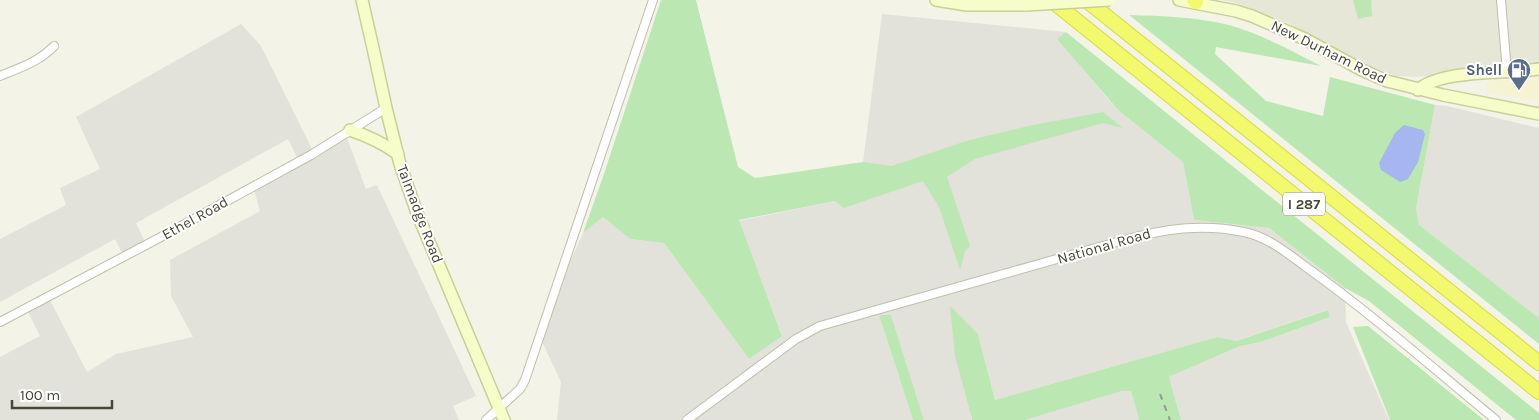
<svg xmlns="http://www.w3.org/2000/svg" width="1539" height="420" font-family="Karla,sans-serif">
<rect width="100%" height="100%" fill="#f3f3e8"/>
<!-- residential -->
<path fill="#e6e7d6" d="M1223,0H1539V65L1471,70L1420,77L1396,76L1368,65L1288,23L1243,5Z"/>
<!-- commercial -->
<path fill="#f5f3d4" d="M1539,78V102L1486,93L1488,81Z"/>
<!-- industrial -->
<path fill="#e3e2da" d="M882,14L1066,32L1058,39L1107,98L1119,111L1183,162L1194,220L1269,228L1345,288L1346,322L1389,420H1181L1169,377L1240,346L1261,342L1330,317L1327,310L1237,341L1217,337L995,400L978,334L971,420H924L891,315H879L913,420H557L561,382L538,333L583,233L603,217L630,239L664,243L749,359L782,335L739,221L835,201L863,162Z
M241,24L261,46L316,157L347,138L366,189L377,185L476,396L453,406L459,420H0V357L40,336L28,312L50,300L87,372L116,354L193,337L171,296L170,260L260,211L254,190L301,165L288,139L136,223L147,246L125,259L115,239L0,302V239L66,205L60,188L100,169L76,117Z
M1435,105L1447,106L1539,128V318L1419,226L1416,209Z
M1122,391H1131L1139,420H1025Z"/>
<!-- green -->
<path fill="#bbe7b2" d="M661,0H696L738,167L755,178L863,162L892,166L966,141L1028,126L1103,112L1123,128L1103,123L975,159L947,177L970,246L965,251L960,270L939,207L923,181L844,208L835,201L739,220L782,336L749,359L664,243L630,239L603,217L583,233L604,174Z
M1353,0H1371L1372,16L1358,19Z
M1129,15C1163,16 1196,17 1229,25C1259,33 1294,52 1321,66L1216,47L1215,54L1266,101L1323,116L1330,77L1435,105L1416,209L1419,225L1539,318V344Z
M1066,32L1539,413V420H1516L1369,301L1345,288L1269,228L1194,220L1183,162L1119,111L1057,39Z
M950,306L978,334L995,400L1217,337L1237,341L1328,310L1330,317L1261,342L1240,346L1169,377L1181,420H1139L1131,391H1122L1025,420H971L972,419L955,356Z
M879,315H891L924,420H913Z
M1368,326L1484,420H1390L1353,327Z"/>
<!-- water -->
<path fill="#a6b6ee" d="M1404,125L1423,130L1425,134L1418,162L1408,179L1400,182L1381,170L1379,163L1395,133Z"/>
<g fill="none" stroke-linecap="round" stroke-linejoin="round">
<!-- street casing -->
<g stroke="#bebfab" stroke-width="10">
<path id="street" d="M1501,0L1507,72
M0,76C19,68 39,62 54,46
M0,322L161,237L311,155L386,108
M486,420L520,389L525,380L653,0
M687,420L796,339L820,326L1124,240C1164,229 1202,223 1244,232C1268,237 1287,253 1306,267C1372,314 1433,368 1496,420"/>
</g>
<!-- secondary casing -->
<g stroke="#c9cf96" stroke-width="14">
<path id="secondary" d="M362,0L373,48L386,108L400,164L417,213L504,420
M936,0L967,5H1026
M1179,0L1236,11L1252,16L1305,39L1362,70L1387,81L1443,95L1539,114
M1418,90C1441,69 1508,74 1539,69
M350,130C368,136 383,143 398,154"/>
</g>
<!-- highway casing -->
<g stroke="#d7d93d" stroke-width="16">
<path id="highway" d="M1051,0L1539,392
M1086,0L1539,363
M1194,0L1196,2"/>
</g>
<!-- street -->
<use href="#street" stroke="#fff" stroke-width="8"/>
<!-- secondary -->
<use href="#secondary" stroke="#f6fdc9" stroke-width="11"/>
<!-- highway -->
<use href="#highway" stroke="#f3f96d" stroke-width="14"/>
<!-- rail -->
<path stroke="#979797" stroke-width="2" stroke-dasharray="6 6" stroke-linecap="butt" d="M1160,394L1170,420"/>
<!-- secondary-bridge casing -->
<g stroke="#c9cf96" stroke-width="14" stroke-linecap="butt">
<path id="secondary-bridge" d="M1026,5L1110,0"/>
</g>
<!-- secondary-bridge -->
<use href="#secondary-bridge" stroke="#f6fdc9" stroke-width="11"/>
</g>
<!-- icons -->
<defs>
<g id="fuel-pin" transform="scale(1.25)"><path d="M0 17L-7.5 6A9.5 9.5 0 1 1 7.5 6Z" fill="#5c6f8a" stroke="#fff"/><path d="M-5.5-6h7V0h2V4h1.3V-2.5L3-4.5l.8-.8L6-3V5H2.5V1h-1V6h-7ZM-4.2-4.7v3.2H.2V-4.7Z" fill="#fff"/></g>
</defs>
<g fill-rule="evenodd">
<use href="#fuel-pin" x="1519" y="70"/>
</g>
<g text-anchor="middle" stroke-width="4" stroke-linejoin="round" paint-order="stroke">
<!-- shield labels -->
<rect fill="#fff" stroke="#7e7e73" stroke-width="1" x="1283" y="192.5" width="42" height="23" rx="4"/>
<g font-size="14" font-weight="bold" fill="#474737">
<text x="1304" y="209">I 287</text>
</g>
<!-- street labels -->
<g font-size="15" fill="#474737" stroke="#fff">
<text transform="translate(1329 52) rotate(26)" y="5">New Durham Road</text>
<text transform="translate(420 214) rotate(69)" y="5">Talmadge Road</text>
<text transform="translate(195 218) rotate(-29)" y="5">Ethel Road</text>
<text transform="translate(1104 246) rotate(-16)" y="5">National Road</text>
</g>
<!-- service labels -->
<g font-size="15" font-weight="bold" fill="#4e5e75" stroke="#fff" text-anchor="end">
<text x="1502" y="75">Shell</text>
</g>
</g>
<!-- scale -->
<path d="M12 400v8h100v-8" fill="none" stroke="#474737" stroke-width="2.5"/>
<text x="20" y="400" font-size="15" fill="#474737" stroke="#ffffff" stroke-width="4" paint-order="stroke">100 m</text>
</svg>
